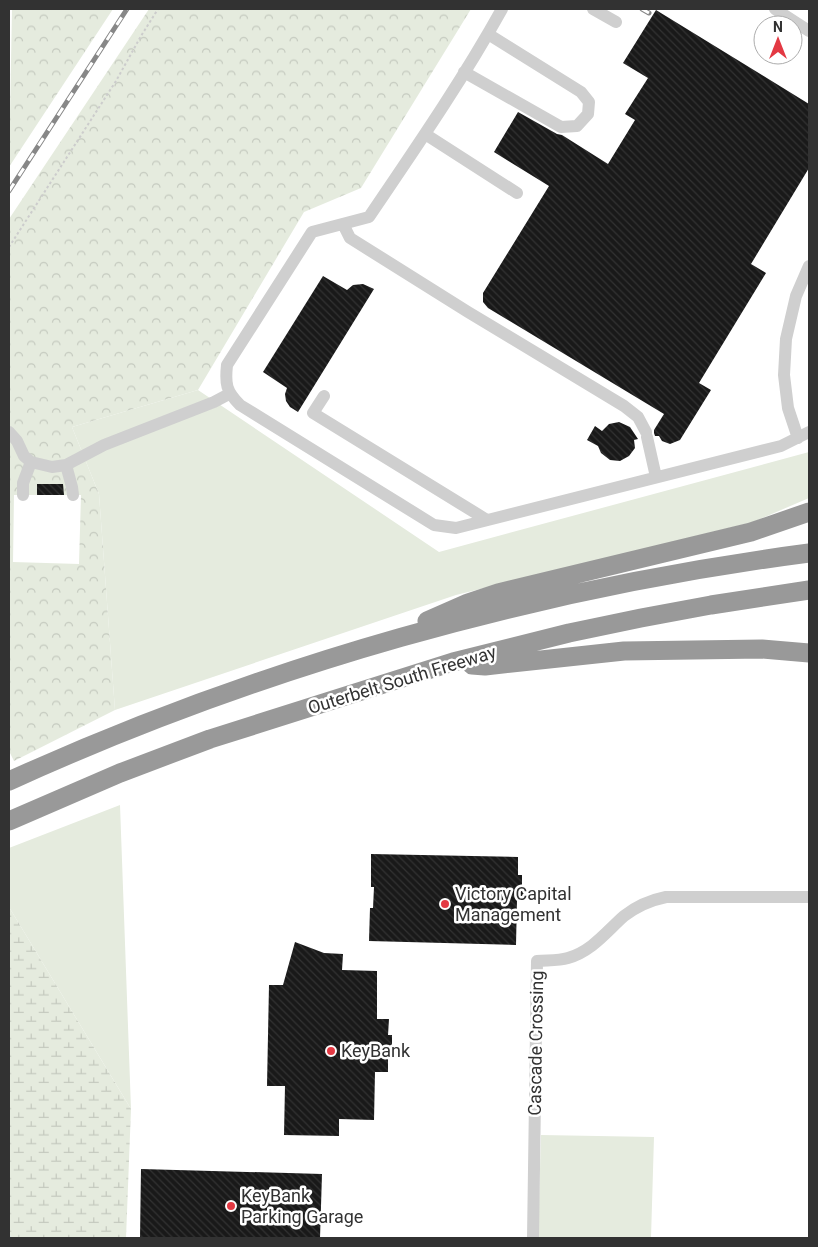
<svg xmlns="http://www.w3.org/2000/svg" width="818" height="1247" font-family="Roboto,sans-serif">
<defs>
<pattern id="forest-crowns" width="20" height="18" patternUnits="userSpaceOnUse" patternTransform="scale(1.25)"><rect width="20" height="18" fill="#e5ebde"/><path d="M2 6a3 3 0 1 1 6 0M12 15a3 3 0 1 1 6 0" fill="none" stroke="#c5cabf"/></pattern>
<pattern id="wetland-marsh" width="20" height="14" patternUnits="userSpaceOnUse" patternTransform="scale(1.25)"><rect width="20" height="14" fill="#e5ebde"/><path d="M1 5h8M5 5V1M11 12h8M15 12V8" fill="none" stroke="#c5cabf"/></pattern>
<pattern id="building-back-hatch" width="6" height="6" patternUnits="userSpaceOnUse" patternTransform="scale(1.25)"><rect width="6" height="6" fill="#191919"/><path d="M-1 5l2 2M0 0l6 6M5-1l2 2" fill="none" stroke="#323232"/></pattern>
</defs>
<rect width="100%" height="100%" fill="#fff"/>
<!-- green -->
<path fill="#e5ebde" d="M198,390L439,552L809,452V498L753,522L456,595L115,710L99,494L72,427Z
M120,805L131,1109L9,907V848Z
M541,1135L654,1137L651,1238H538Z"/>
<!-- forest -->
<path fill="url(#forest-crowns)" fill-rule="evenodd" d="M12,9H113L9,167Z
M149,9H471L361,188L304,212L198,390L72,427L99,494L115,710L14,761L9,751V219ZM37,484H63V495H81L79,564L13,562L14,495H37Z"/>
<!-- wetland -->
<path fill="url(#wetland-marsh)" d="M9,907L131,1109L126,1238H9Z"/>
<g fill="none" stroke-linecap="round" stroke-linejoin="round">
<!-- stream -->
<path stroke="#cee0ed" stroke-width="3" d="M9,1237L10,1238"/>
</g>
<!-- building -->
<path fill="url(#building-back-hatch)" d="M656,10L809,104V168L751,264L766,273L699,383L711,390L680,440L670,444L662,441L659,436H655L654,433V430L664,414L488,308L483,302V293L549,186L494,152L518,112L557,134L562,135L608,164L635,120L625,114L648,78L623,63Z
M323,276L347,290L353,285L363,284L374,289L298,412L290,407L286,401L285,394L287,388L263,372Z
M619,422L630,427L638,439L634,440L635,448L629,456L620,461L610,460L601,453L598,446L587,440L595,426L602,431L609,424Z
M37,484H63L64,495H37Z
M371,854L518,857V875H522V889H531L530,900H517L516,945L369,941L370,908H373L374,887H371Z
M295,942L324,953L343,954L342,970L377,971V1019H389L388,1035H392V1056H388V1072H375L374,1120L339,1119V1136L284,1135L285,1086H267L269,985H283Z
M141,1169L322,1174L320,1238H140Z"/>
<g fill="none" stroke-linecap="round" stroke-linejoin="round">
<!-- path -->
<path stroke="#ccc" stroke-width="2" stroke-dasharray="2.5 2.5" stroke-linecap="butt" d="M9,247L116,81L141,36L158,9"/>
<!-- minor -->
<path stroke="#cfcfcf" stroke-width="12" d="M502,9C462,81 415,149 369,217L312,232L227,365C225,384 226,391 240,405L434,525L456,528L781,446L809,432
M593,9L616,22
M775,9L809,31
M464,72L561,127L577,126L588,114L589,102L581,92L488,34
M425,134L517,193
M343,224L350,238L468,312L624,406L638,417L646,432
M324,396L313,413L487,520
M9,432L17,441L24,456L31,462L52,467L66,465L104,445L214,402L229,394
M647,437L656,477
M798,438L788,408L784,375L786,339L796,296L809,266
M66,465L72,487L73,495
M23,495V483L31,462
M533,1238L537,961C547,960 558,961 568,958C592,951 606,932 624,916C637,906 651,900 666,897H809"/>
<!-- highway -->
<path stroke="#999" stroke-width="19" d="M427,621L468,603L498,593L751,532L809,512
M472,665L485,666L624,651L762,649L809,653
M9,781C262,666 534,589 809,553
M9,821L120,773L210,739L453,662L569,633L641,618L711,605L809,590"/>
<!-- rail casing -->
<g stroke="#878787" stroke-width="5">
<path id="rail" d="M642,9L649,13
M9,191L127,9"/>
</g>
<!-- rail -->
<use href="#rail" stroke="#fff" stroke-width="3" stroke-dasharray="9" stroke-linecap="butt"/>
</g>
<!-- markers -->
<g fill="#e33943" stroke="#fff" stroke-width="2">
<circle cx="445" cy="904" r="5"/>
<circle cx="331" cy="1051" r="5"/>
<circle cx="231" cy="1206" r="5"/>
</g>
<g text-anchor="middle" stroke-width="5" stroke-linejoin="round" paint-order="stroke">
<!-- street labels -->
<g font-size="18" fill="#323232" stroke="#fff">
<text transform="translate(402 680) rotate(-17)" y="6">Outerbelt South Freeway</text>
<text transform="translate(536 1043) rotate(-89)" y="6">Cascade Crossing</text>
</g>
<!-- poi labels -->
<g font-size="18" fill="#323232" stroke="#fff" text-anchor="start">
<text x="455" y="900">Victory Capital<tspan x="455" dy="21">Management</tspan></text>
<text x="341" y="1057">KeyBank</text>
<text x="241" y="1202">KeyBank<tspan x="241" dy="21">Parking Garage</tspan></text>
</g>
</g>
<!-- border -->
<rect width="818" height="1247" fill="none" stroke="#323232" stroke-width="20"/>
<!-- north arrow -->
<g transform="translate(778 40)"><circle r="24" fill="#ffffff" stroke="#adadad"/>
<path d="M0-4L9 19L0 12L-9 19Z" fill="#e33943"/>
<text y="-8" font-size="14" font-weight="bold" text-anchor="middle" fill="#323232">N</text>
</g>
</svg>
